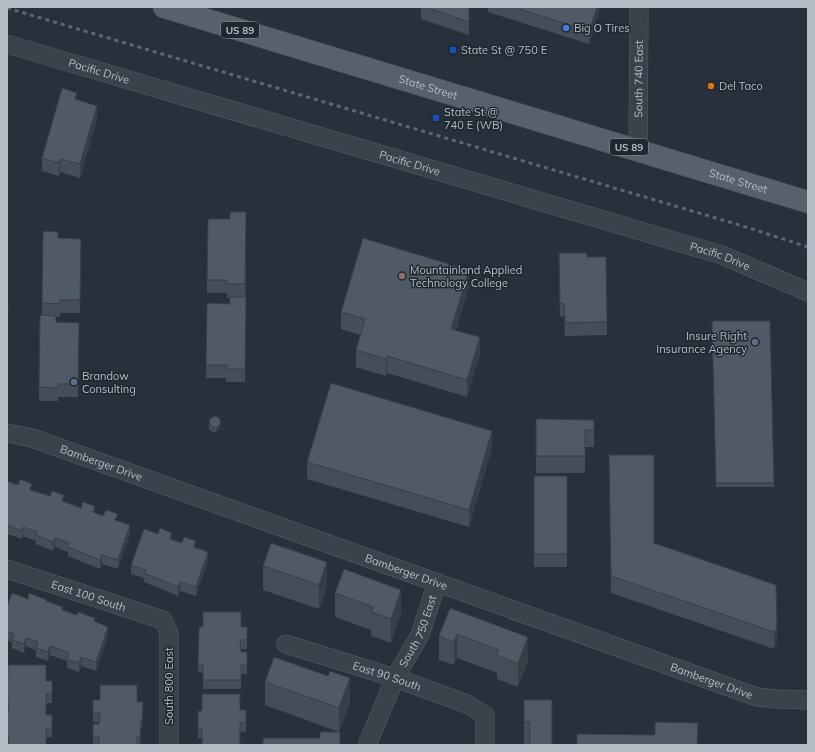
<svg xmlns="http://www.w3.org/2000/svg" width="815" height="752" font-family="Mulish,sans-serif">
<rect width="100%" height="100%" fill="#27303b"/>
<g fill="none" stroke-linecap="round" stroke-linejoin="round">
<!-- street casing -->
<g stroke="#586069" stroke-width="19">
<g id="street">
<path id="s1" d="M7,44L722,255L808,292"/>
<path id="s2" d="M638,150L639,7"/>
<path id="s3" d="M7,433L32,438L757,697L776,699L808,700"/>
<path id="s4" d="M7,569L163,620L169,633V745"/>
<path id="s5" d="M286,644L395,678L467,704L485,715V745"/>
<path id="s6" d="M367,745L395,678L420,635L437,582"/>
</g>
</g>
<!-- primary casing -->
<g stroke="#434b54" stroke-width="23">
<g id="primary">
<path id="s7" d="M164,7L808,202"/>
</g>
</g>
<!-- street -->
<use href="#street" stroke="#3a424b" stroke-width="18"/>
<!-- primary -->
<use href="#primary" stroke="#58616b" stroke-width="22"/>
<!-- rail -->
<path stroke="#5d6672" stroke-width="3" stroke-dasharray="4 4" stroke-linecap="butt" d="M7,8L746,227L808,247"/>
</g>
<!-- wall -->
<path fill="#454d58" d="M421,7H469V35L421,19Z
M488,7H599V11L589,44L488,12Z
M77,100L97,119L80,178L60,172L59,176L42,171V158Z
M246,212L245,382H226V378H206L207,303L230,304V298H227V293H207V280L230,219Z
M43,231L58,238L81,239L80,313H60V317H56V322L79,323L78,397H58V401H39L40,315H42Z
M587,257L607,322V335L565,336L564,316L560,317L559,266Z
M469,286L456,330L480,354L467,397L387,373L386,376L356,367V350L360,335L341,329V312Z
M712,321H770L774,487H716Z
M209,419L220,424V429L216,432H213L209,429Z
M536,419L594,420V447H585V473H536Z
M492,448L469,527L307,479V462Z
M609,472L654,543L776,585L777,644L774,649L611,593Z
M534,476H567V567H534Z
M7,481L118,521L130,534L118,569L102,564L100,569L68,556V552L55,547L53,551L36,544V541L23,536L22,539L7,534Z
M172,540L196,548L208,561L196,596L180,591L178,596L144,582V578L131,574V565Z
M263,566L327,585L319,609L263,590Z
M335,593L401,613L391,643L371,636V630L335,617Z
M28,599L47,601L63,611L95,622L108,635L96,671L81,666L79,672L67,668V661L50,655L48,661L36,657V650L26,646L24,653L12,648V642L7,640V607Z
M450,608L528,661L518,687L497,679V673L457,658L454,665L439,660V636Z
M247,627V649H241V652H247V674H241V689H203V673L198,672V664Z
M52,681V703H46V715H52V737L7,742V715H8V709H7V682Z
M265,682L350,702L339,732L265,705Z
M93,700L143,702L142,729H141L140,745H93V724H99V722H93Z
M524,700L552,745H524Z
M246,710V732H240V744H202V738H198V711Z"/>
<!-- shaded-wall -->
<path fill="#383e47" d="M597,7H599V11L589,44V31Z
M97,106V119L80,178V164Z
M60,159V172L59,176V163Z
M469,270V286L451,346V329Z
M480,337V354L467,397V380Z
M387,356V373L386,376V359Z
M220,420V429L216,432V427Z
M492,431V448L469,527V510Z
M95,506V515L93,512Z
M130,525V534L118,569V560Z
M23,527V536L22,539V531Z
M172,533V541L170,539Z
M55,538V547L53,551V542Z
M208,552V561L196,596V587Z
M102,555V564L100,569V560Z
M327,562V585L319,609V585Z
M180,582V591L178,596V587Z
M401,590V613L391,643V619Z
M108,627V635L96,671V662Z
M777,628V644L774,649V632Z
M457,634V658L454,665V642Z
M528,637V661L518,687V664Z
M26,638V646L24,653V644Z
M50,646V655L48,661V652Z
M81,657V666L79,672V663Z
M350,678V702L339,732V708Z"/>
<!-- building -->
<path fill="#505966" stroke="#383e47" d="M425,7H469V22Z
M513,7H597L589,31Z
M62,88L77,93L75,99L97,106L80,164L60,159L59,163L42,158Z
M230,212H246L245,284H227V280H207L208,219H230Z
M43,231L58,232V238L81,239L80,300H60V304L42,303Z
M363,238L469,270L451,329L480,337L467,380L387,356L386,359L356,350L365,319L341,312Z
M559,253H587V257H606L607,322L565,323L564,303L560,304Z
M230,297H246L245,369H226L227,365H206L207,303L230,304Z
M7,303H8L7,365Z
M40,315L56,316V322L79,323L78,384H58V388L39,387Z
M712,321H770L774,483H716Z
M331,383L492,431L469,510L307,462Z
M209.5 422a5.5 5.5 0 1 1 11 0a5.5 5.5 0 1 1-11 0Z
M536,419L594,420V430H585V456H536Z
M609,455H654V543L776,585L777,628L774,632L611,576Z
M534,476H567V554H534Z
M20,479L32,484L30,490L50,496L52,491L64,495L62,501L81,508L83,502L95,506L93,512L103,516L106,510L118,514L115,520L130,525L118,560L102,555L100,560L68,547L69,543L55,538L53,542L36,535L37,532L23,527L22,531L7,525V481L18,485Z
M160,528L172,533L170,539L182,543L184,537L196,541L194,547L208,552L196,587L180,582L178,587L144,573L146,570L131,565L144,529L158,534Z
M271,543L327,562L319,585L263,566Z
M344,569L401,590L391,619L371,612L373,607L335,593Z
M12,593L28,599L29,593L47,600L46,601L63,607L62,610L77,615L78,612L95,618L94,621L108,627L96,662L81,657L79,663L67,659L69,653L50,646L48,652L36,648L38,642L26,638L24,644L12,640L14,634L7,631V607Z
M450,608L528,637L518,664L497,655L499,650L457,634L454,642L439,636Z
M203,612H241V627H247V640H240L241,652H247V665H241V680H203V664H198L199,627H203Z
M274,657L328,676L330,671L350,678L339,708L265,682Z
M8,665H46V681H52V694H46V715H52V728H46V745H8V733H7V715H8V700H7Z
M100,685H137V702H143L142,720H141L140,737H137V745H99V736H93V724H99L100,713H93V700H100Z
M202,694H240V710H246V723H240V744H246V745H199V744H202V729H198V711H202Z
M524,700H552V745H530V722H524Z
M655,722L698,723L697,745H577V734L655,735Z
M320,732H340V745H263V738H320Z"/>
<!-- markers -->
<circle fill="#3f7fe0" stroke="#1f2730" stroke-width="1.5" cx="566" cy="28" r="4"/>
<g fill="#1a4fb4" stroke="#1f2730" stroke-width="1.5">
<rect x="449" y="46" width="8" height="8" rx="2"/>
<rect x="432" y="114" width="8" height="8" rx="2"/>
</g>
<circle fill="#e8710a" stroke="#1f2730" stroke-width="1.5" cx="711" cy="86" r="4"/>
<circle fill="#8d6e63" stroke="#1f2730" stroke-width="1.5" cx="402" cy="276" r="4"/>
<g fill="#5c6f8a" stroke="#1f2730" stroke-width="1.5">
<circle cx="755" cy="342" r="4"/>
<circle cx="74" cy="382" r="4"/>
</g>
<g text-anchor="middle" stroke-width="3" stroke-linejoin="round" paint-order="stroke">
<!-- shield labels -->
<g fill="#1f2730" stroke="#89909a" stroke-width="1">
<rect x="221" y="22" width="38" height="16" rx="3"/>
<rect x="610" y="139" width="38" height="16" rx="3"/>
</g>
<g font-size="10" font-weight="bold" fill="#b6bdc7">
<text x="240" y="34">US 89</text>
<text x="629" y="151">US 89</text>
</g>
<!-- poi labels -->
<g font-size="11" fill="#b6bdc7" stroke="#1f2730" text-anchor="start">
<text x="574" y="32">Big O Tires</text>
<text x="461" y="54">State St @ 750 E</text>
<text x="719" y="90">Del Taco</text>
<text x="444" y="116">State St @<tspan x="444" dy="13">740 E (WB)</tspan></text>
<text x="410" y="274">Mountainland Applied<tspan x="410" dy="13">Technology College</tspan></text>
<text x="747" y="340" text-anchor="end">Insure Right<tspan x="747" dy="13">Insurance Agency</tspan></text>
<text x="82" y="380">Brandow<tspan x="82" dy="13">Consulting</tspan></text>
</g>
<!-- street labels -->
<g font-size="11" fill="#b6bdc7" stroke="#1f2730">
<text dy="4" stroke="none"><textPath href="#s1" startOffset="96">Pacific Drive</textPath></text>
<text dy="4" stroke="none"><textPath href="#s2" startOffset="71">South 740 East</textPath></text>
<text dy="4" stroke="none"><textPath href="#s7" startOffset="276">State Street</textPath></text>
<text dy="4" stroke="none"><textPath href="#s1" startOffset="420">Pacific Drive</textPath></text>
<text dy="4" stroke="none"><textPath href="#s7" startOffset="600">State Street</textPath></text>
<text dy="4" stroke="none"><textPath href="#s1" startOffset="744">Pacific Drive</textPath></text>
<text dy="4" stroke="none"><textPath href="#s3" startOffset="99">Bamberger Drive</textPath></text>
<text dy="4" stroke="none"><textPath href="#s3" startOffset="423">Bamberger Drive</textPath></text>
<text dy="4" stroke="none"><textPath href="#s4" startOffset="86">East 100 South</textPath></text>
<text dy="4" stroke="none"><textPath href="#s6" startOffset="125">South 750 East</textPath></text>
<text dy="4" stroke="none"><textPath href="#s5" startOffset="106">East 90 South</textPath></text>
<text dy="4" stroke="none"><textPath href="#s3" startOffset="747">Bamberger Drive</textPath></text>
<text transform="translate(169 686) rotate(-90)" y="4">South 800 East</text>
</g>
</g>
<!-- border -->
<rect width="815" height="752" fill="none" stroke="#b6bdc7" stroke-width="16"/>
</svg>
